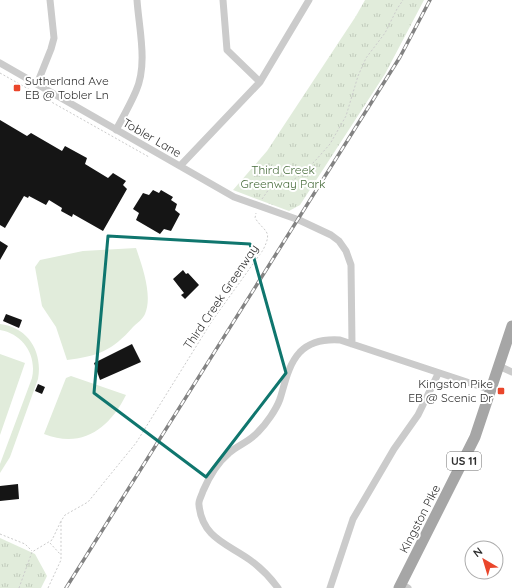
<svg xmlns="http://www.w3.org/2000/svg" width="512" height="588" font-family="Quicksand,sans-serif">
<defs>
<pattern id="park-tufts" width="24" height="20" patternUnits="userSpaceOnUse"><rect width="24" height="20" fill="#e1ecdb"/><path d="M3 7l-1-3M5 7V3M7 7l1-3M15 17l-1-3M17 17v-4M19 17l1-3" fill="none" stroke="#c1cbbc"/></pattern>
</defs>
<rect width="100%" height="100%" fill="#fff"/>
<!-- green -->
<path fill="#e1ecdb" d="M136,248C142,266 153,295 145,314C143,319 137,323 133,327C112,351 98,356 67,360L56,327L42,306L35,267L40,260L83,251Z
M0,324C28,327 43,352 38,379L10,457L0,473V464L32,378C37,355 23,334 0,330Z
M0,354L25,363L0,435Z
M71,376L126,395C109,429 82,449 44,434L66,378Z"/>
<!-- park -->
<path fill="url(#park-tufts)" d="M365,0H424L385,74L300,205L289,211L233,190L267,151L356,16Z
M0,538L35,554L47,576L41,588H0Z"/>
<!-- building -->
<path fill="#151515" d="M0,120L27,136L31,133L62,151L65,146L87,158L85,164L108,178L113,173L126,181L123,185L127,189L103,231L73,214L72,217L61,211L62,208L49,200L46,205L29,196L28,198L24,196L5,228L0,225Z
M153,190L159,193L161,190L173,197L171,200L177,204L175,210L180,214L171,231L164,229L160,234L136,220L139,213L133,209L143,193L149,195Z
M0,241L8,246L0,260Z
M183,270L186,274L188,273L199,285L185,299L181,295L184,293L173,279Z
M6,314L22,320L19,328L3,321Z
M132,344L141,362L100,380L94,363Z
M38,384L45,387L42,394L35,391Z
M18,484L19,499L0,501V486Z"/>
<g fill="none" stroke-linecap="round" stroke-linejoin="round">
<!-- path -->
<path stroke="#cbcbcb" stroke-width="1" stroke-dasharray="2 2" stroke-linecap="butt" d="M0,73L149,157
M262,199L269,189L285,185L299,176L315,161L330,144L346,116L358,76L366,58L385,33L397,9L403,0
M0,534L25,544L32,551
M50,543L60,554
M19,588L32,552L52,540L61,521
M48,588L61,560V521L65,515L88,502L136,443L212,321L263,250C273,230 265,233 255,218L256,213"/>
<!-- minor -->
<path stroke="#cbcbcb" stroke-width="7" d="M223,0L227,50L260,82
M0,63L234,197L299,220L331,235L339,241L346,251L351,265L352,344
M37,84L51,49L54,38L50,0
M116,130C123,117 130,105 136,91C148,64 139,29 137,0
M180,166L260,82L309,0
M499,366L512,372
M401,584L408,588
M278,588C270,577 261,568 250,560C228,544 202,538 199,505C198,501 202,495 203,491C209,477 217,463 229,453C238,445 249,442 258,432C266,424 276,410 280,399C285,383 288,365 300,352C311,341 325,339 340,340L491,390
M330,588L353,519L394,449L418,415L438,374"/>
<!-- primary -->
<path stroke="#a6a6a6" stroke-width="11" d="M399,588L475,437L512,326"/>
<!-- rail casing -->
<g stroke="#838383" stroke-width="3.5">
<path id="rail" d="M66,588L400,57L430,0"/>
</g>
<!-- rail -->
<use href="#rail" stroke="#fff" stroke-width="2" stroke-dasharray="6" stroke-linecap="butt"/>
</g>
<!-- marked area -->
<path fill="none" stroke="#0f766e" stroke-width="3" stroke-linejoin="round" d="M108,236L250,244L286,373L206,477L94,393Z"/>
<!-- markers -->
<g fill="#ea462b" stroke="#fff" stroke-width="1.5">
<rect x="13" y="84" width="8" height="8" rx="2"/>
<rect x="497" y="387" width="8" height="8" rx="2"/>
</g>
<g text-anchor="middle" stroke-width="4" stroke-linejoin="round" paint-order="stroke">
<!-- shield labels -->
<rect fill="#fff" stroke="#6d6d6d" stroke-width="1" x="447" y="452" width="34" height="18" rx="3"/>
<g font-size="11" font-weight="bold" fill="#2e2e2e">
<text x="464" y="465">US 11</text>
</g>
<!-- poi labels -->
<g font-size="12" fill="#2e2e2e" stroke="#fff" text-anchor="start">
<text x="25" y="85">Sutherland Ave<tspan x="25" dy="14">EB @ Tobler Ln</tspan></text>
<text x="493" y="388" text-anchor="end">Kingston Pike<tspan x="493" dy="14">EB @ Scenic Dr</tspan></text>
</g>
<!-- street labels -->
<g font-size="12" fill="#2e2e2e" stroke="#fff">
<text transform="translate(152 138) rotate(30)" y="4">Tobler Lane</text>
<text transform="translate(221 297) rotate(-56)" y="4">Third Creek Greenway</text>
<text transform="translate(420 519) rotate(-63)" y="4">Kingston Pike</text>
</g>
<!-- park labels -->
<g font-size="12" fill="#466b3a" stroke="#fff">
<text x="283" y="174">Third Creek<tspan x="283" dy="14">Greenway Park</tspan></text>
</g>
</g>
<!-- north arrow -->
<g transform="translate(484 560) rotate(322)"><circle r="19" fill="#ffffff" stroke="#ababab"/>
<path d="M0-3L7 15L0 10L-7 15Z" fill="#ea462b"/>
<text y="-6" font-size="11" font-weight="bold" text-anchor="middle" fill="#2e2e2e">N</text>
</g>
</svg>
